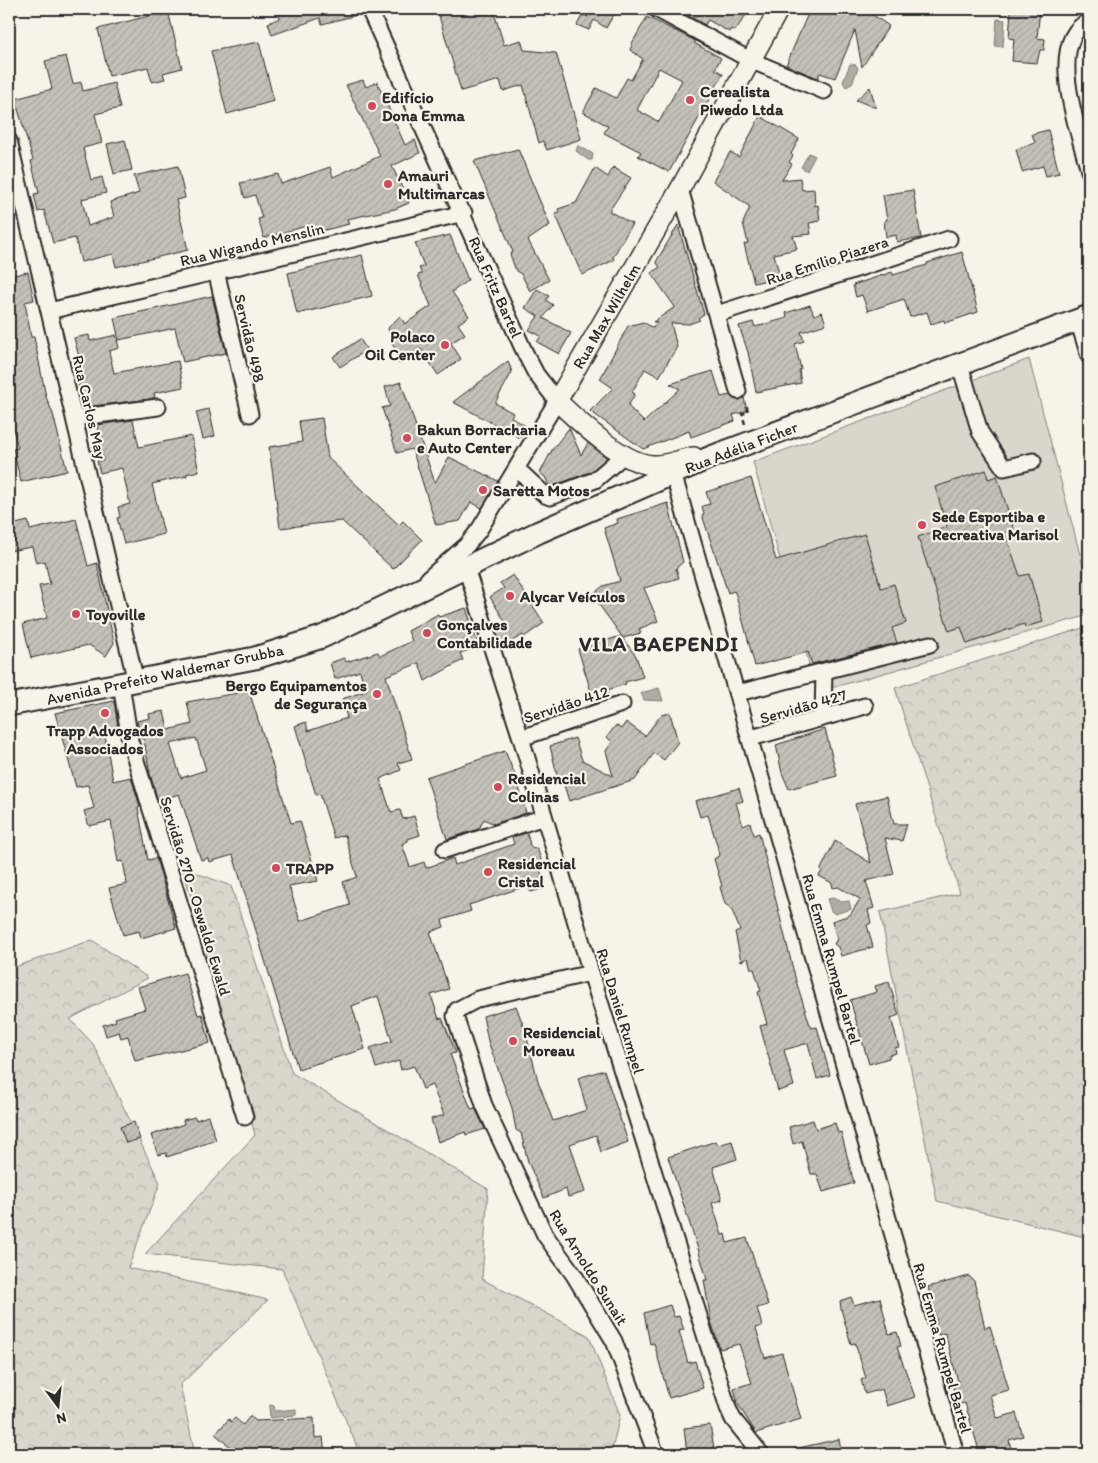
<svg xmlns="http://www.w3.org/2000/svg" width="1098" height="1463" font-family="Itim,sans-serif">
<defs>
<pattern id="forest-crowns" width="20" height="18" patternUnits="userSpaceOnUse" patternTransform="scale(1.25)"><rect width="20" height="18" fill="#dad6cc"/><path d="M2 6a3 3 0 1 1 6 0M12 15a3 3 0 1 1 6 0" fill="none" stroke="#bbb8af"/></pattern>
<pattern id="building-hatch" width="6" height="6" patternUnits="userSpaceOnUse" patternTransform="scale(1.25)"><rect width="6" height="6" fill="#c4c1b9"/><path d="M-1 1l2-2M0 6l6-6M5 7l2-2" fill="none" stroke="#a9a69f"/></pattern>
</defs>
<rect width="100%" height="100%" fill="#f7f3e8"/>
<filter id="ink" filterUnits="userSpaceOnUse"><feTurbulence type="fractalNoise" baseFrequency=".02" numOctaves="2"/><feDisplacementMap in="SourceGraphic" scale="10" xChannelSelector="R" yChannelSelector="G"/><feConvolveMatrix kernelMatrix="1 2 1 2 8 2 1 2 1" color-interpolation-filters="sRGB"/></filter>
<g filter="url(#ink)">
<!-- grass -->
<path fill="#dad6cc" stroke="#82807c" d="M1029,359L1089,589V615L817,692L753,462Z"/>
<!-- forest -->
<path fill="url(#forest-crowns)" stroke="#82807c" d="M1089,626V1238L937,1201L880,912L960,893L895,688Z
M183,868L231,886L292,1073L488,1189L482,1279L589,1336L620,1415L611,1454H360L282,1269L145,1254L255,1135Z
M92,940L148,978L70,1019L93,1044L160,1183L128,1268L268,1300L180,1385L195,1454H9V969Z"/>
<!-- water -->
<path fill="#afaca4" stroke="#7a7874" d="M997,19L1005,20L1003,47L995,46Z
M850,64L856,65L858,68L852,84L846,87L843,82Z
M578,145L593,154L592,160H588L576,151Z
M809,153L815,156L807,171L801,167Z
M659,688L663,701L644,700L641,693Z
M834,898L841,902L849,901L851,909L835,914L831,911L827,899Z
M271,1405L274,1406L275,1411L296,1409V1415L270,1418L269,1406Z"/>
<!-- building -->
<path fill="url(#building-hatch)" stroke="#2b2b2b" fill-rule="evenodd" d="M276,9H360L361,14L322,24L320,18L272,35L268,23L280,18Z
M437,9H493L504,45L521,40L524,50L556,53L581,139L547,150L543,141L539,143L523,85L503,91L500,80L461,91Z
M575,9H617L606,28L594,20L589,30L577,25L583,14L588,17Z
M685,9H750L735,31L731,29L729,32L708,20L705,25L689,16L691,12Z
M810,9H864L889,26L862,67L855,30L835,78L820,73L818,78L786,65Z
M1011,9H1040L1037,38L1045,39L1044,50H1040L1037,63L1012,61L1014,39L1009,38Z
M168,11L182,68L163,73L165,79L152,82L148,67L109,76L98,29Z
M647,17L696,41L694,43L721,58L715,69L723,74L669,172L638,156L641,152L604,133L608,126L583,112L596,88L616,98L627,78L631,80L643,59L630,50L632,45H631ZM659,68L682,80L659,122L637,110Z
M259,42L274,101L227,114L211,51Z
M66,56L73,84L81,82L83,91L114,83L120,108L95,114L102,143L83,148L91,180L102,177L106,193L82,199L88,226L114,217L110,202L139,193L134,176L178,166L185,198L176,200L188,250L116,267L113,254L81,262L75,238L53,243L44,210L38,212L34,194L39,193L31,161L33,160L15,99L52,89L45,61Z
M363,80L366,87L377,82L405,145L415,140L420,153L392,166L409,203L395,209L347,219L349,224L317,232L316,230H312L310,225L264,238L258,219L262,218L255,195L245,198L240,183L278,174L281,184L330,167L333,177L380,156L346,85Z
M870,87L876,108L856,100Z
M760,116L799,139L791,154L793,156L789,162L792,164L782,180L800,178L802,190L814,189L815,206L818,205L820,221L809,223L811,234L793,236L797,249L774,254L780,277L754,283L744,244L748,243L743,223L750,207L713,181L730,152L739,157Z
M1048,130L1059,173L1046,176L1043,166L1022,172L1016,149L1035,143L1032,134Z
M125,140L132,170L114,174L107,144Z
M518,149L550,225L528,240L549,280L530,291L521,274L516,271L510,254L513,252L474,161Z
M613,167L631,178L609,211L632,224L613,257L614,260L582,275L555,213L559,212L558,209L576,203L595,168L608,177Z
M913,190L921,238L897,242L896,235L886,237L884,221L887,220L883,195Z
M678,225L704,314L698,318L700,320L689,324L671,323L677,347L659,377L645,369L632,392L635,394L628,406L644,422L680,389L670,384L713,371L721,397L730,395L736,400L744,398L747,411L733,415L735,421L691,437L689,431L643,449L590,411L613,388L600,379L628,326L643,322L653,328L657,322H653L675,307L651,273L660,267L656,262Z
M450,235L468,280L452,292L469,316L458,324L465,334L451,343L461,359L438,375L421,349L399,364L388,328L400,316L405,324L431,306L418,275L422,274L419,268L424,266L415,243Z
M962,252L978,312L945,323L944,320L931,324L927,312L910,317L904,299L868,311L862,295L856,297L853,285L892,272L893,275L927,265V263Z
M362,255L372,296L297,314L288,273Z
M28,272L34,300L25,302L31,337H34L46,397L53,414L67,471L21,482L13,449L18,448L9,414V276Z
M537,289L549,296L546,300L553,305L543,318L571,333L559,354L537,342L541,336L529,330L538,316L525,308Z
M212,296L226,353L183,362L175,328L119,340L114,318Z
M810,305L814,315L822,312L826,324L801,332L804,341L795,344L801,369L799,370L801,383L756,392L748,352L739,326L753,322L755,327L787,318L786,313Z
M89,335L90,341L116,335L119,348L109,351L114,373L178,361L183,387L154,393L155,397L150,399L84,407L78,382L85,380L74,338Z
M360,339L367,350L340,367L333,357Z
M508,361L512,372L495,403L513,413L511,417L526,426L520,438L453,402Z
M401,382L435,483L449,457L498,481L482,508L471,502L460,521L436,525L412,449L397,453L382,408L390,406L385,387Z
M209,409L215,436L203,439L196,412Z
M322,418L328,458L399,525L403,521L422,540L393,569L342,521L280,528L269,447L302,442L299,421Z
M133,420L139,447L191,436L199,471L186,474L187,476L152,484L164,534L124,544L117,518L120,517L118,507L130,504L122,468L100,473L97,461L103,460L97,425Z
M569,428L581,455L588,443L607,458L590,472L550,487L545,477L540,473L552,450Z
M986,470L988,479L997,476L1014,530L1005,533L1020,576L1029,574L1043,622L1025,627L1024,624L967,644L961,627L949,631L918,537L947,527L935,487Z
M751,478L776,560L865,534L881,588L894,584L906,623L892,628L897,643L812,664L808,652L755,666L736,595L734,591L728,593L702,515L704,514L702,506L710,504L706,492Z
M668,503L683,562L676,568L679,578L644,588L658,621L639,629L641,633L623,638L592,595L603,586L620,581L604,528L618,523L617,519Z
M76,519L88,566L97,563L114,643L106,656L89,645L31,658L23,624L47,618L39,586L50,584L45,561L36,563L32,547L9,551V535L14,534L12,525L28,521L30,530Z
M513,575L544,623L524,637L523,635L501,647L496,632L507,625L490,597L504,588L500,583Z
M466,608L479,647L460,653L463,660L425,681L419,663L386,676L412,759L398,763L401,770L380,779L391,812L400,810L403,819L414,816L420,835L408,839V841L402,844L410,867L424,862L426,868L453,858L455,865L514,844L512,837L527,833L530,845L533,849L537,848L544,868L540,869L545,888L531,892L526,886L469,905L471,911L442,920L444,927L430,932L449,989L431,995L439,1019L442,1018L456,1053L450,1054L471,1109L475,1108L485,1129L466,1135L465,1132L438,1142L431,1119L444,1115L432,1085L423,1089L414,1066L401,1070L399,1061L376,1068L370,1048L392,1041L378,996L352,1006L365,1049L298,1069L233,855L209,862L208,858L201,860L179,794L158,801L150,774L144,740L141,738L137,721L150,718L149,714L164,711L168,730L192,724L187,702L249,691L291,823L300,821L318,881L289,886L300,921L350,905L343,882L357,877L345,835L334,838L320,794L316,795L295,726L306,722L308,731L347,718L342,699L366,691L360,671L335,679L330,663L344,658L346,662L378,652L380,656L412,641L408,631L438,614L439,617ZM196,738L206,770L181,778L170,744Z
M621,636L636,656L643,677L625,682L626,684L607,690L608,694L593,698L578,649Z
M114,701L118,727L104,730L113,781L131,777L140,807L138,808L148,860L156,858L176,928L141,938L139,931L123,935L109,888L127,884L123,861L118,862L111,821L89,826L84,811L94,808L88,785L76,787L55,713Z
M670,713L678,742L664,760L654,753L635,780L569,801L563,782L559,783L550,746L575,738L582,760L613,776L606,751L612,742L607,737L616,725L621,729L626,722L645,736L661,715Z
M825,729L837,776L789,789L782,773L776,745Z
M505,751L517,780L526,813L494,824L484,819L479,829L447,839L426,777Z
M739,788L743,801L736,803L743,826L750,823L754,835L759,833L796,981L811,1028L817,1027L830,1075L817,1079L808,1043L784,1050L794,1086L778,1091L760,1026L767,1024L758,992L761,991L754,969H751L748,958L741,961L735,932L740,930L731,908L725,904L720,887L722,886L714,859L720,855L708,815L700,817L695,801Z
M887,796L894,824H907L902,841L885,838L894,874L866,881L874,908L868,910L871,923L867,925L873,947L841,956L838,947L834,944L837,939L832,921L850,915L860,899L838,887L833,888L832,883L819,876L822,871L821,869L835,841L871,863L855,804Z
M185,973L198,1015L202,1014L210,1043L135,1061L128,1036L121,1038L119,1032L106,1036L103,1025L116,1021L115,1018L145,1009L138,987Z
M889,982L899,1015L891,1018L899,1047L895,1048L896,1053L889,1055V1058L869,1064L850,1000L877,992L875,986Z
M516,1006L525,1030L538,1081L553,1121L587,1110L578,1078L604,1070L628,1142L601,1152L596,1135L570,1144L585,1192L568,1197L566,1189L544,1198L528,1162L521,1133L516,1130L512,1108L488,1041L483,1016Z
M208,1116L216,1140L167,1157L166,1153L158,1155L151,1135L184,1124L183,1120L195,1117L196,1120Z
M813,1120L816,1129L835,1123L838,1133L841,1132L854,1183L823,1192L817,1174H811L802,1141L793,1144L789,1127Z
M134,1122L140,1139L126,1143L120,1127Z
M716,1141L718,1145L732,1141L737,1159L713,1167L722,1200L712,1203L722,1235L725,1234L727,1243L747,1238L768,1305L757,1308L762,1326L756,1328L765,1358L782,1353L801,1419L756,1433L736,1401L737,1400L734,1388L752,1383L739,1344L720,1349L711,1321L704,1280H707L699,1252L668,1157Z
M969,1276L974,1281L985,1328L990,1326L1009,1390L990,1395L997,1418L1016,1413L1023,1436L1009,1440L1012,1454H980L965,1403L958,1405L953,1387L959,1385L945,1333L938,1335L935,1324L937,1323L928,1287Z
M851,1297L854,1305L880,1298L889,1334L897,1332L901,1346L897,1347L915,1397L887,1406L882,1389L865,1394L861,1380L866,1378L855,1343L851,1344L841,1309L840,1301Z
M670,1305L674,1317L679,1316L684,1330L679,1331L688,1363L695,1361L703,1388L669,1398L654,1343L650,1344L644,1313Z
M250,1416L256,1421L314,1418L315,1438L323,1437L325,1454H281V1450L262,1451L259,1454H239L215,1434L229,1419L231,1422L235,1418L243,1425Z
M710,1425L715,1454H687L684,1428Z
M839,1439L842,1454H795L794,1449Z"/>
<g fill="none" stroke-linecap="round" stroke-linejoin="round">
<!-- minor casing -->
<g stroke="#2b2b2b" stroke-width="19">
<path id="minor" d="M369,9L525,353L536,374L557,401L479,530L467,545L428,579
M656,9L750,60L824,91
M1089,21C1044,42 1080,134 1089,171
M9,141L136,682
M680,189L738,391
M216,271L250,414
M49,311L464,213
M717,314L949,239
M1078,320L1089,356
M960,365L980,432L1004,468L1033,461
M75,418L158,407
M517,469L545,495L550,497L595,480L625,454
M673,473L956,1454
M466,568L521,738L591,973L728,1408L733,1419L761,1454
M121,684L130,741L245,1117
M738,693L930,644
M823,718L824,671
M521,738L622,704
M751,738L865,706
M445,850L544,817
M591,973L478,999L457,1010L455,1016L484,1105L545,1235L574,1275L614,1341L656,1454"/>
</g>
<!-- major casing -->
<g stroke="#2b2b2b" stroke-width="22">
<path id="major" d="M694,457C680,459 667,466 652,465C622,463 578,421 557,401L680,189L779,9"/>
</g>
<!-- highway casing -->
<g stroke="#2b2b2b" stroke-width="25">
<path id="highway" d="M9,705L255,658L322,637L539,532L711,457L1089,316"/>
</g>
<!-- path -->
<path stroke="#2b2b2b" stroke-width="2.5" stroke-dasharray="5 4" stroke-linecap="butt" d="M745,424L742,414L748,412L746,403"/>
<!-- minor -->
<use href="#minor" stroke="#f7f3e8" stroke-width="15"/>
<!-- major -->
<use href="#major" stroke="#f7f3e8" stroke-width="19"/>
<!-- highway -->
<use href="#highway" stroke="#f7f3e8" stroke-width="21"/>
</g>
</g>
<!-- markers -->
<g fill="#d1495b" stroke="#f7f3e8" stroke-width="2">
<circle cx="690" cy="100" r="5"/>
<circle cx="372" cy="106" r="5"/>
<circle cx="388" cy="184" r="5"/>
<circle cx="445" cy="345" r="5"/>
<circle cx="407" cy="438" r="5"/>
<circle cx="483" cy="490" r="5"/>
<circle cx="922" cy="525" r="5"/>
<circle cx="510" cy="596" r="5"/>
<circle cx="76" cy="614" r="5"/>
<circle cx="427" cy="633" r="5"/>
<circle cx="377" cy="694" r="5"/>
<circle cx="105" cy="713" r="5"/>
<circle cx="498" cy="787" r="5"/>
<circle cx="276" cy="868" r="5"/>
<circle cx="488" cy="872" r="5"/>
<circle cx="513" cy="1041" r="5"/>
</g>
<g text-anchor="middle" stroke-width="4.5" stroke-linejoin="round" paint-order="stroke">
<!-- poi labels -->
<g font-size="16" font-weight="bold" fill="#2b2b2b" stroke="#f7f3e8" text-anchor="start">
<text x="700" y="97">Cerealista<tspan x="700" dy="18">Piwedo Ltda</tspan></text>
<text x="382" y="103">Edifício<tspan x="382" dy="18">Dona Emma</tspan></text>
<text x="398" y="181">Amauri<tspan x="398" dy="18">Multimarcas</tspan></text>
<text x="435" y="342" text-anchor="end">Polaco<tspan x="435" dy="18">Oil Center</tspan></text>
<text x="417" y="435">Bakun Borracharia<tspan x="417" dy="18">e Auto Center</tspan></text>
<text x="493" y="496">Saretta Motos</text>
<text x="932" y="522">Sede Esportiba e<tspan x="932" dy="18">Recreativa Marisol</tspan></text>
<text x="520" y="602">Alycar Veículos</text>
<text x="86" y="620">Toyoville</text>
<text x="437" y="630">Gonçalves<tspan x="437" dy="18">Contabilidade</tspan></text>
<text x="367" y="691" text-anchor="end">Bergo Equipamentos<tspan x="367" dy="18">de Segurança</tspan></text>
<text x="105" y="736" text-anchor="middle">Trapp Advogados<tspan x="105" dy="18">Associados</tspan></text>
<text x="508" y="784">Residencial<tspan x="508" dy="18">Colinas</tspan></text>
<text x="498" y="869">Residencial<tspan x="498" dy="18">Cristal</tspan></text>
<text x="286" y="874">TRAPP</text>
<text x="523" y="1038">Residencial<tspan x="523" dy="18">Moreau</tspan></text>
</g>
<!-- street labels -->
<g font-size="16" fill="#2b2b2b" stroke="#f7f3e8">
<text transform="translate(252 244) rotate(-13)" y="6">Rua Wigando Menslin</text>
<text transform="translate(827 260) rotate(-18)" y="6">Rua Emílio Piazera</text>
<text transform="translate(496 287) rotate(66)" y="6">Rua Fritz Bartel</text>
<text transform="translate(606 316) rotate(-60)" y="6">Rua Max Wilhelm</text>
<text transform="translate(250 338) rotate(77)" y="6">Servidão 498</text>
<text transform="translate(90 407) rotate(77)" y="6">Rua Carlos May</text>
<text transform="translate(741 447) rotate(-21)" y="6">Rua Adélia Ficher</text>
<text transform="translate(165 674) rotate(-12)" y="6">Avenida Prefeito Waldemar Grubba</text>
<text transform="translate(566 704) rotate(-18)" y="6">Servidão 412</text>
<text transform="translate(803 706) rotate(-16)" y="6">Servidão 427</text>
<text transform="translate(196 896) rotate(73)" y="6">Servidão 270 - Oswaldo Ewald</text>
<text transform="translate(832 959) rotate(74)" y="6">Rua Emma Rumpel Bartel</text>
<text transform="translate(621 1011) rotate(73)" y="6">Rua Daniel Rumpel</text>
<text transform="translate(589 1267) rotate(58)" y="6">Rua Arnoldo Sunait</text>
<text transform="translate(943 1348) rotate(74)" y="6">Rua Emma Rumpel Bartel</text>
</g>
<!-- district labels -->
<g font-size="21" font-weight="bold" letter-spacing="1" fill="#2b2b2b" stroke="#f7f3e8">
<text x="659" y="651">VILA BAEPENDI</text>
</g>
</g>
<!-- margin -->
<rect width="1098" height="1463" fill="none" stroke="#f7f3e8" stroke-width="30"/>
<rect x="15" y="15" width="1068" height="1433" fill="none" stroke="#2b2b2b" stroke-width="2" filter="url(#ink)"/>
<!-- north arrow -->
<g transform="translate(58 1406) rotate(165)" stroke="#f7f3e8" stroke-width="4" paint-order="stroke">
<path d="M0-4L9 19L0 12L-9 19Z" fill="#2b2b2b"/>
<text y="-8" font-size="14" font-weight="bold" text-anchor="middle" fill="#2b2b2b">N</text>
</g>
</svg>
